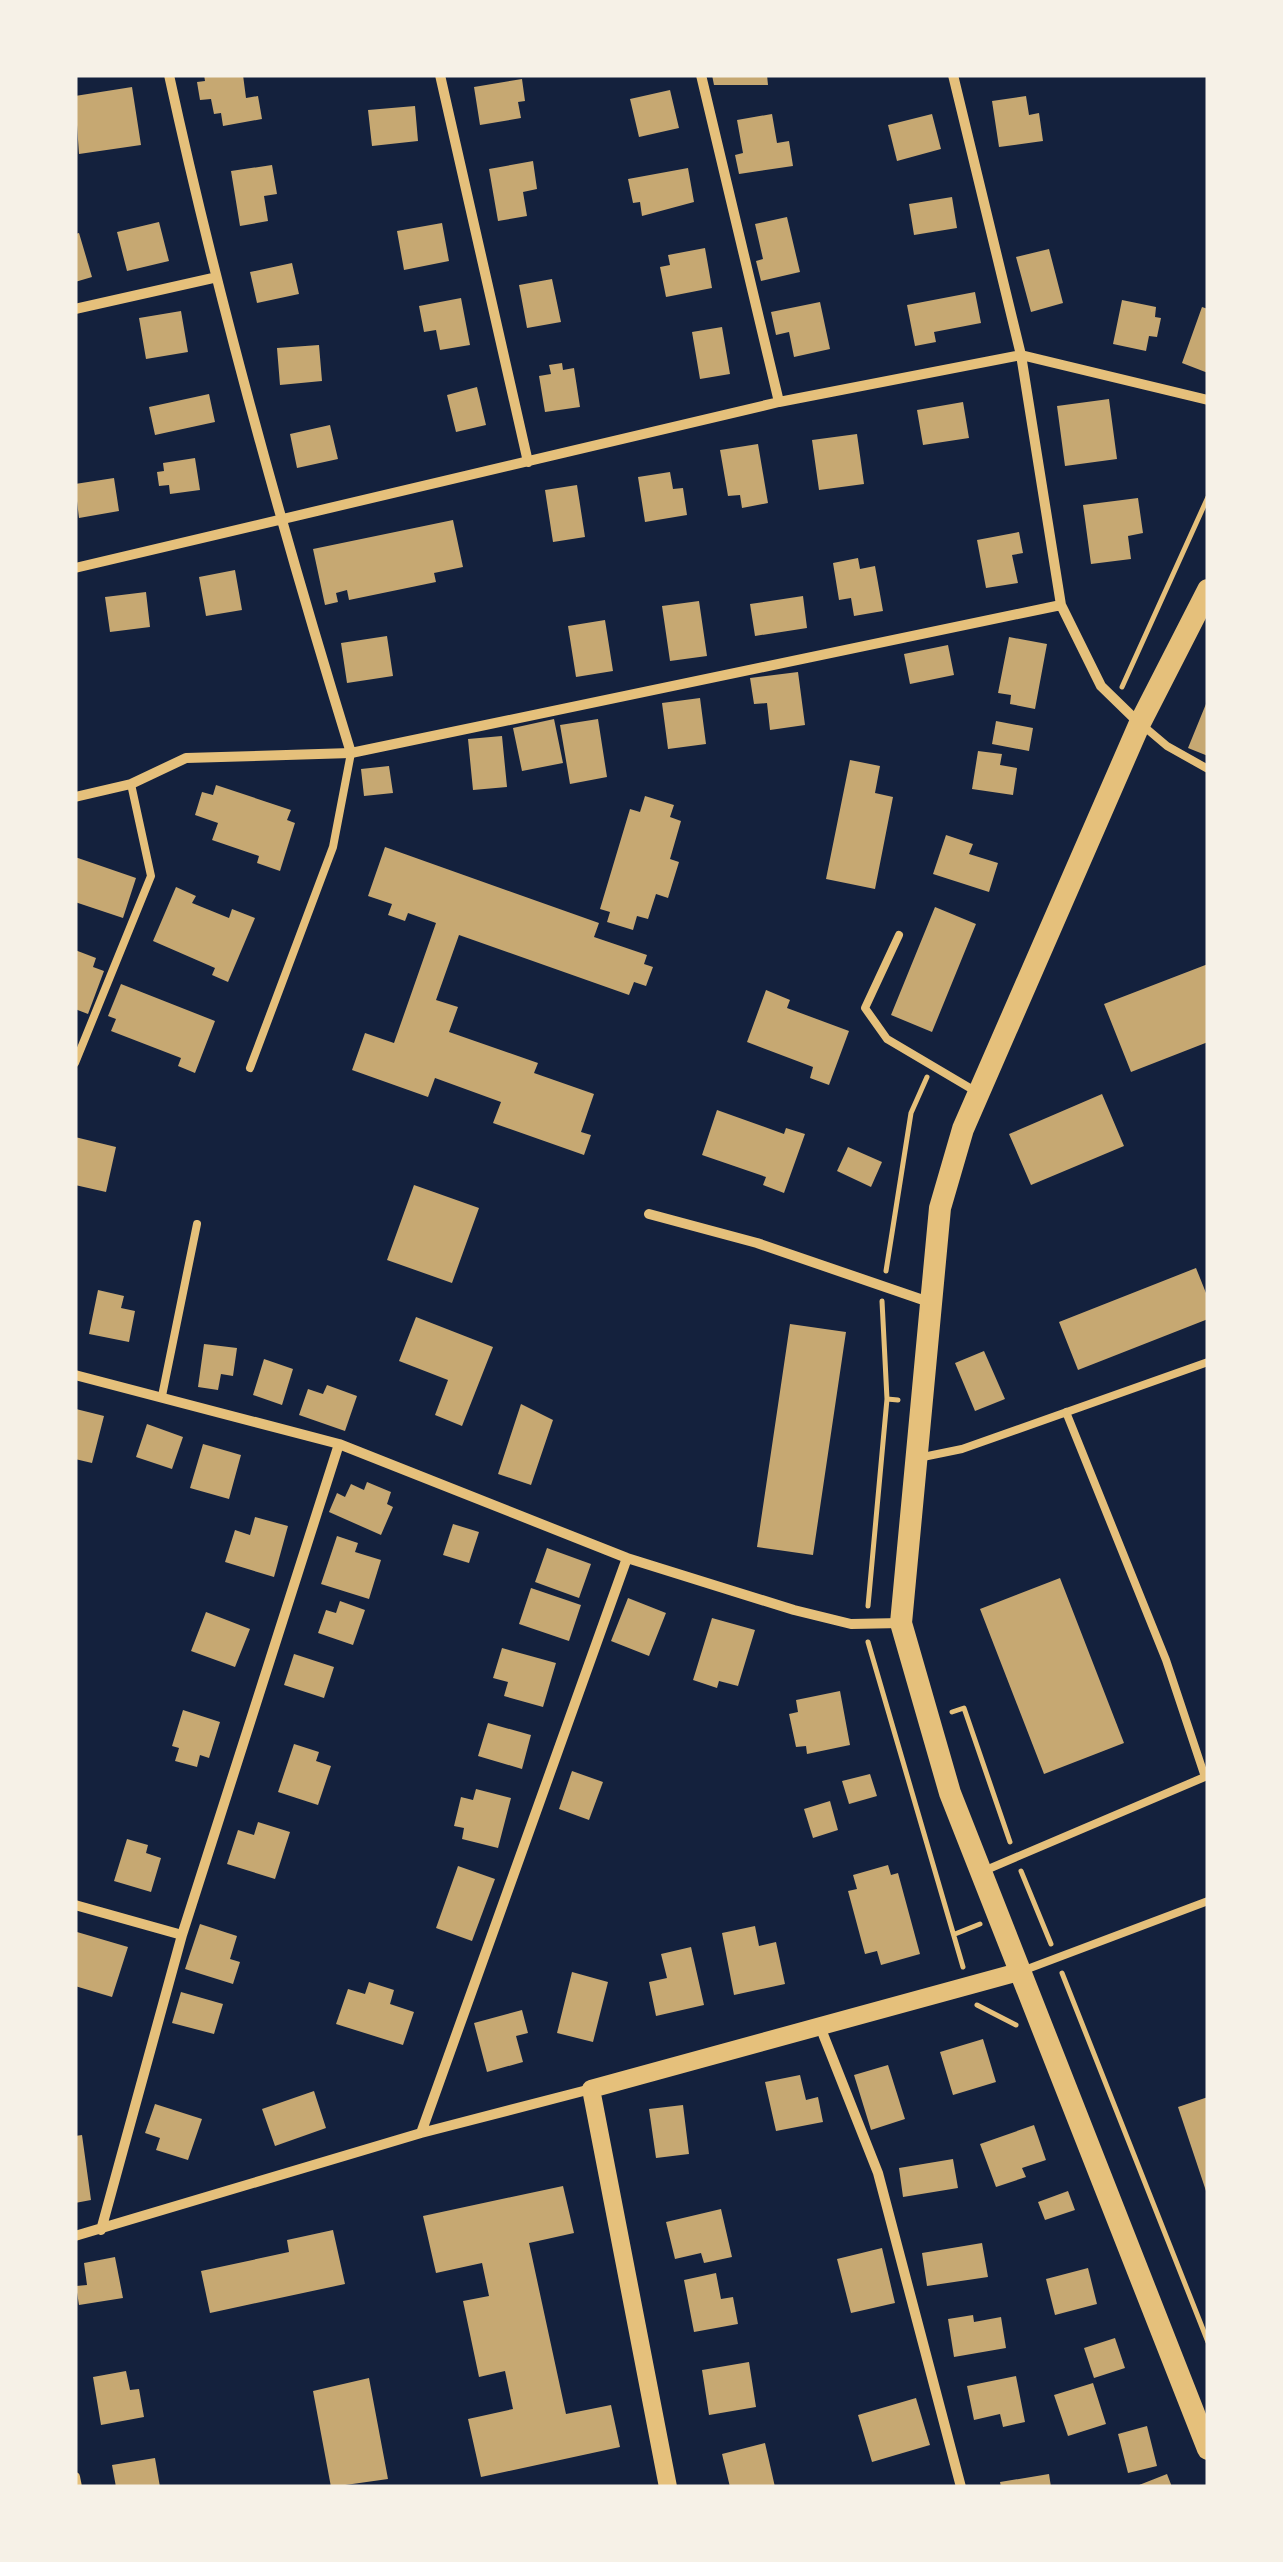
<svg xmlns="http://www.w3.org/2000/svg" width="1283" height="2562" font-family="'Golos Text',sans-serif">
<rect width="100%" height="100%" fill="#14213d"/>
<!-- building -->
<path fill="#c6a872" d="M204,75H243L246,98L258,96L262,119L223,126L221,113L214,114L211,99L200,100L197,82L205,81Z
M712,75H767L768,85H714Z
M522,79L525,101L518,102L521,118L480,125L474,87Z
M132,87L141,145L79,154L75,96Z
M670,90L679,128L639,137L630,99Z
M1026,96L1029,115L1039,113L1043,141L999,147L992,101Z
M415,106L418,141L372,146L368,110Z
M772,114L777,143L789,141L793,166L739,174L735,155L743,153L737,120Z
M932,114L941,149L897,161L888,125Z
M533,161L537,189L523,192L527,216L498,221L489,169Z
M272,165L277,194L264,196L268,221L240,226L231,171Z
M688,168L694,202L642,216L640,202L633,203L628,179Z
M952,197L957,228L914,235L909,204Z
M787,217L800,272L761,281L756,261L763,259L755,224Z
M159,222L169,261L127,271L117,232Z
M442,223L449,261L404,270L397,231Z
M79,233L92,277L75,282V234Z
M705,248L712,288L666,297L660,267L670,265L668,255Z
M1049,249L1063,303L1031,312L1016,257Z
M292,263L299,294L257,303L250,272Z
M552,279L561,322L527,328L519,285Z
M975,292L981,323L934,332L936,342L915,346L907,305Z
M461,298L470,345L440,350L436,330L424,332L419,306Z
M1122,300L1156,307L1155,317L1161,318L1157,337L1149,336L1146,351L1113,344Z
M820,302L830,349L794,357L789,332L776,335L771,312Z
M1202,307L1208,309V373L1182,363Z
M181,311L188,352L146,359L139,318Z
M722,327L730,374L700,379L692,332Z
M319,345L322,381L280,385L277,348Z
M562,363L563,370L574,368L580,407L545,412L539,376L551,374L549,365Z
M477,387L486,425L456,432L447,395Z
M209,394L215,422L155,435L149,407Z
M1109,399L1117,459L1065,466L1057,406Z
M963,402L969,438L923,445L917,410Z
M330,425L338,459L297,468L290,434Z
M857,434L864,484L819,490L812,440Z
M758,444L768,503L742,508L740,495L728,496L720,450Z
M195,458L200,490L170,494L169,485L159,486L157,472L164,471L163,463Z
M670,472L673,489L683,488L687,515L645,522L638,477Z
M114,478L119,511L79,518L75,484Z
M577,485L585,537L553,542L545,490Z
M1138,498L1143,533L1128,536L1131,559L1091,564L1083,505Z
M453,520L463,567L434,573L436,582L349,600L347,590L336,593L338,602L325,605L313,549Z
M1019,532L1023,553L1012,555L1018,583L986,588L977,540Z
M858,558L860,569L875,566L883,611L854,616L851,598L839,600L833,563Z
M235,570L242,610L206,616L199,577Z
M146,592L150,627L110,632L105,597Z
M803,596L807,628L755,636L750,604Z
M699,601L707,656L670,661L662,606Z
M605,620L613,671L576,677L568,626Z
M387,636L393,676L347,683L341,643Z
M1009,637L1047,644L1035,709L1010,704L1011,695L998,693Z
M948,645L954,675L910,684L904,654Z
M798,672L805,725L770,730L767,703L754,704L750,678Z
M700,698L706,744L668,749L662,703Z
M1208,699V756L1188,748Z
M554,719L563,763L522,771L513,728Z
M598,719L607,777L570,784L560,725Z
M996,721L1033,728L1029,751L992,744Z
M502,736L507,787L473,790L468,739Z
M978,751L1002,754L1000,765L1017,768L1013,795L972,789Z
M850,760L880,766L875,793L893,797L875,889L826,879Z
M389,766L393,793L364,796L361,769Z
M216,785L291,810L287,820L295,823L280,871L257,863L259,856L212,840L218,823L195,815L202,792L213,795Z
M645,796L674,805L670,817L681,821L670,859L679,862L668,898L656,894L648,919L637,916L633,930L607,922L610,912L600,909L630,809L640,812Z
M946,835L973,844L969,854L998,863L989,892L933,874Z
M385,847L599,923L594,937L647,955L644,964L653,967L646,986L634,982L629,995L459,935L436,1000L458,1007L449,1032L538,1063L534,1073L594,1094L581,1132L591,1135L584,1155L493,1123L501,1102L435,1078L428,1097L352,1070L365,1033L394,1043L436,923L408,913L405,921L388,915L392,904L368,896Z
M75,857L136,878L123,918L75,902Z
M176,887L196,896L192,903L229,918L232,909L255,918L228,982L212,975L215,968L153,941Z
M935,907L976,924L932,1032L891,1015Z
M75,950L96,958L93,967L104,971L88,1014L75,1009Z
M1208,964V1042L1131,1072L1104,1004Z
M121,984L215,1021L195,1073L178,1066L181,1058L111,1031L116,1019L108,1016Z
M766,990L790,1000L787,1008L849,1031L829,1085L810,1078L813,1067L747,1042Z
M1102,1094L1124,1146L1031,1185L1009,1134Z
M717,1110L784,1134L786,1128L805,1134L784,1193L763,1185L766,1177L702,1155Z
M75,1137L116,1147L106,1192L75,1185Z
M848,1147L882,1162L871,1187L837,1171Z
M414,1185L479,1208L452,1283L387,1260Z
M1196,1268L1208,1298V1319L1078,1370L1059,1322Z
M98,1290L124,1296L121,1308L135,1311L129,1342L89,1334Z
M416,1317L493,1347L462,1426L435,1415L448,1380L399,1361Z
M790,1324L846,1332L813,1555L757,1547Z
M204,1344L237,1348L233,1376L221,1374L218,1390L198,1387Z
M984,1351L1005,1399L975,1411L955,1363Z
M264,1359L293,1369L282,1405L253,1395Z
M327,1385L357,1396L345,1431L299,1415L308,1389L323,1394Z
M521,1404L553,1420L531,1485L498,1474Z
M76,1409L104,1416L92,1463L75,1459Z
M147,1424L183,1437L172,1469L136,1457Z
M203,1444L241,1455L229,1499L190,1488Z
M367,1482L391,1492L387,1504L393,1507L381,1535L329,1512L337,1493L345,1497L351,1484L364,1490Z
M255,1517L288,1526L274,1577L225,1562L235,1530L250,1535Z
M453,1524L479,1532L469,1563L443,1555Z
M337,1536L358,1543L355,1552L381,1560L369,1599L321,1584Z
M547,1548L591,1564L579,1598L535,1582Z
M1060,1578L1124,1743L1044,1774L980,1609Z
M531,1588L581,1605L569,1641L519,1624Z
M628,1598L666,1613L649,1656L611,1641Z
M340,1601L365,1610L353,1645L318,1633L326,1610L336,1613Z
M206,1612L250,1629L235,1667L191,1651Z
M712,1618L755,1630L738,1686L719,1681L717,1688L693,1680Z
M502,1648L556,1663L543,1707L504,1696L508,1682L493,1678Z
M294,1654L334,1667L324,1698L284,1685Z
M840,1691L850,1745L807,1754L806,1746L796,1747L789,1714L798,1712L796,1700Z
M183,1710L220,1722L209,1758L200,1755L197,1767L175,1761L179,1748L172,1746Z
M488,1723L531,1735L522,1769L478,1756Z
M294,1744L319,1752L316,1761L331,1766L318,1805L278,1792Z
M572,1771L603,1782L589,1820L559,1809Z
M870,1774L877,1796L849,1804L842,1781Z
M476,1789L511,1798L498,1848L462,1839L464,1828L454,1826L461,1797L473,1800Z
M830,1801L838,1830L813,1838L804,1809Z
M258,1822L290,1832L275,1879L227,1864L238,1830L254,1835Z
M127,1839L148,1845L146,1853L161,1858L151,1892L114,1881Z
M888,1865L891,1875L898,1873L920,1954L881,1965L877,1951L865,1954L848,1891L857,1889L853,1875Z
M458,1866L495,1879L472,1941L436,1928Z
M200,1924L237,1936L230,1959L240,1962L233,1984L185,1969Z
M755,1926L759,1946L776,1942L785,1984L734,1995L722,1933Z
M77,1932L128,1947L112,1997L75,1986Z
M691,1947L704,2005L656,2016L649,1982L667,1978L661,1954Z
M572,1972L608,1982L593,2042L557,2033Z
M369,1982L394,1990L390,2004L414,2012L403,2045L336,2024L348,1989L365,1994Z
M181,1992L223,2004L214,2034L172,2023Z
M522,2010L528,2033L516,2036L523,2062L487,2072L474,2023Z
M983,2039L996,2082L953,2095L940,2052Z
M888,2065L905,2119L871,2130L854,2075Z
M800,2075L806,2100L818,2097L823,2122L776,2131L765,2082Z
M314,2091L326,2128L275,2146L262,2109Z
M1208,2097V2194H1207L1178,2107Z
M155,2104L202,2119L188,2160L156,2150L160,2138L145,2133Z
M683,2105L689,2154L656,2158L649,2109Z
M1034,2125L1046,2160L1022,2168L1026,2177L996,2187L980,2144Z
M82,2135L91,2200L75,2203V2136Z
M953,2159L958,2188L903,2197L899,2168Z
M563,2186L574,2233L529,2243L566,2414L611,2405L620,2447L481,2477L468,2419L513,2409L505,2371L479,2377L463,2301L489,2296L482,2263L436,2273L423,2216Z
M1068,2191L1075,2210L1045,2220L1038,2202Z
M721,2209L732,2257L704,2263L701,2253L675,2259L666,2222Z
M333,2230L345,2284L210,2313L201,2271L289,2252L287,2240Z
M982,2243L988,2277L927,2286L922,2253Z
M882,2248L895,2303L851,2313L837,2259Z
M115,2257L123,2298L79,2305L76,2286L87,2285L84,2263Z
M1088,2268L1097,2304L1055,2315L1046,2279Z
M716,2273L721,2299L733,2297L738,2324L694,2332L684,2280Z
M973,2315L974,2322L1001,2317L1006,2348L954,2357L948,2319Z
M1115,2338L1125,2368L1094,2378L1084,2348Z
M749,2362L756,2407L709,2415L702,2370Z
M126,2371L130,2390L139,2389L144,2417L101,2425L93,2377Z
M1016,2376L1025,2422L1003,2427L1000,2414L974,2420L967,2386Z
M369,2378L388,2479L331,2487L313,2391Z
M1093,2383L1106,2424L1068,2436L1054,2395Z
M916,2398L930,2445L872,2462L858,2415Z
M1147,2426L1157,2466L1128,2473L1118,2434Z
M765,2443L775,2487H730L722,2454Z
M155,2458L160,2487H116L112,2465Z
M1049,2474L1051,2487H1001L1000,2482Z
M1167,2474L1172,2487H1134Z"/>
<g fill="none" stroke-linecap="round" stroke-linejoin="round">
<!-- path -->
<path stroke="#e5c07b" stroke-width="5" d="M1122,687L1208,497
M886,1271L911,1113L927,1077
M882,1301L887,1399L898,1400
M868,1606L887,1399
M868,1642L963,1967
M952,1712L964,1708L1010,1842
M1021,1871L1051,1944
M955,1934L980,1924
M1062,1973L1208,2342
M977,2005L1016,2025"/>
<!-- service -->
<path stroke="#e5c07b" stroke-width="8" d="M1141,724L1167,746L1208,769
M899,935L865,1008L887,1039L975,1091
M75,1063L151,876L131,784
M250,1068L333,847L351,753
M162,1396L197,1224
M1066,1412L1166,1660L1205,1777
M918,1458L962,1449L1208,1362
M986,1870L1207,1776
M1022,1971L1208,1901"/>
<!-- minor -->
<path stroke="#e5c07b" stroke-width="10" d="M169,75C219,305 282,529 351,753
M440,75L528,462
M701,75L779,402
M953,75L1021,355L1061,605L1101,686L1139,723
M75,309L213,278
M75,568L779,402L1021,355L1208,400
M75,797L131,784L186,758L351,753L1061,605
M649,1214L757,1243L929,1302
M75,1375L339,1444L627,1558L794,1610L851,1624L901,1623
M75,1905L182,1935
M821,2029L878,2173L961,2487
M421,2133L627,1558
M101,2230L182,1935L339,1444
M75,2236L421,2133L591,2089
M75,2477L77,2487"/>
<!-- tertiary -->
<path stroke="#e5c07b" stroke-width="18" d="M668,2487L591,2089L1022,1971"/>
<!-- primary -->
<path stroke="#e5c07b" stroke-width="22" d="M1208,590L1140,723L963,1129L940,1208L901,1623L950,1793L1208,2449"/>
</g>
<!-- border -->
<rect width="1283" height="2562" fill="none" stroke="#f6f1e7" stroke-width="155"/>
</svg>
